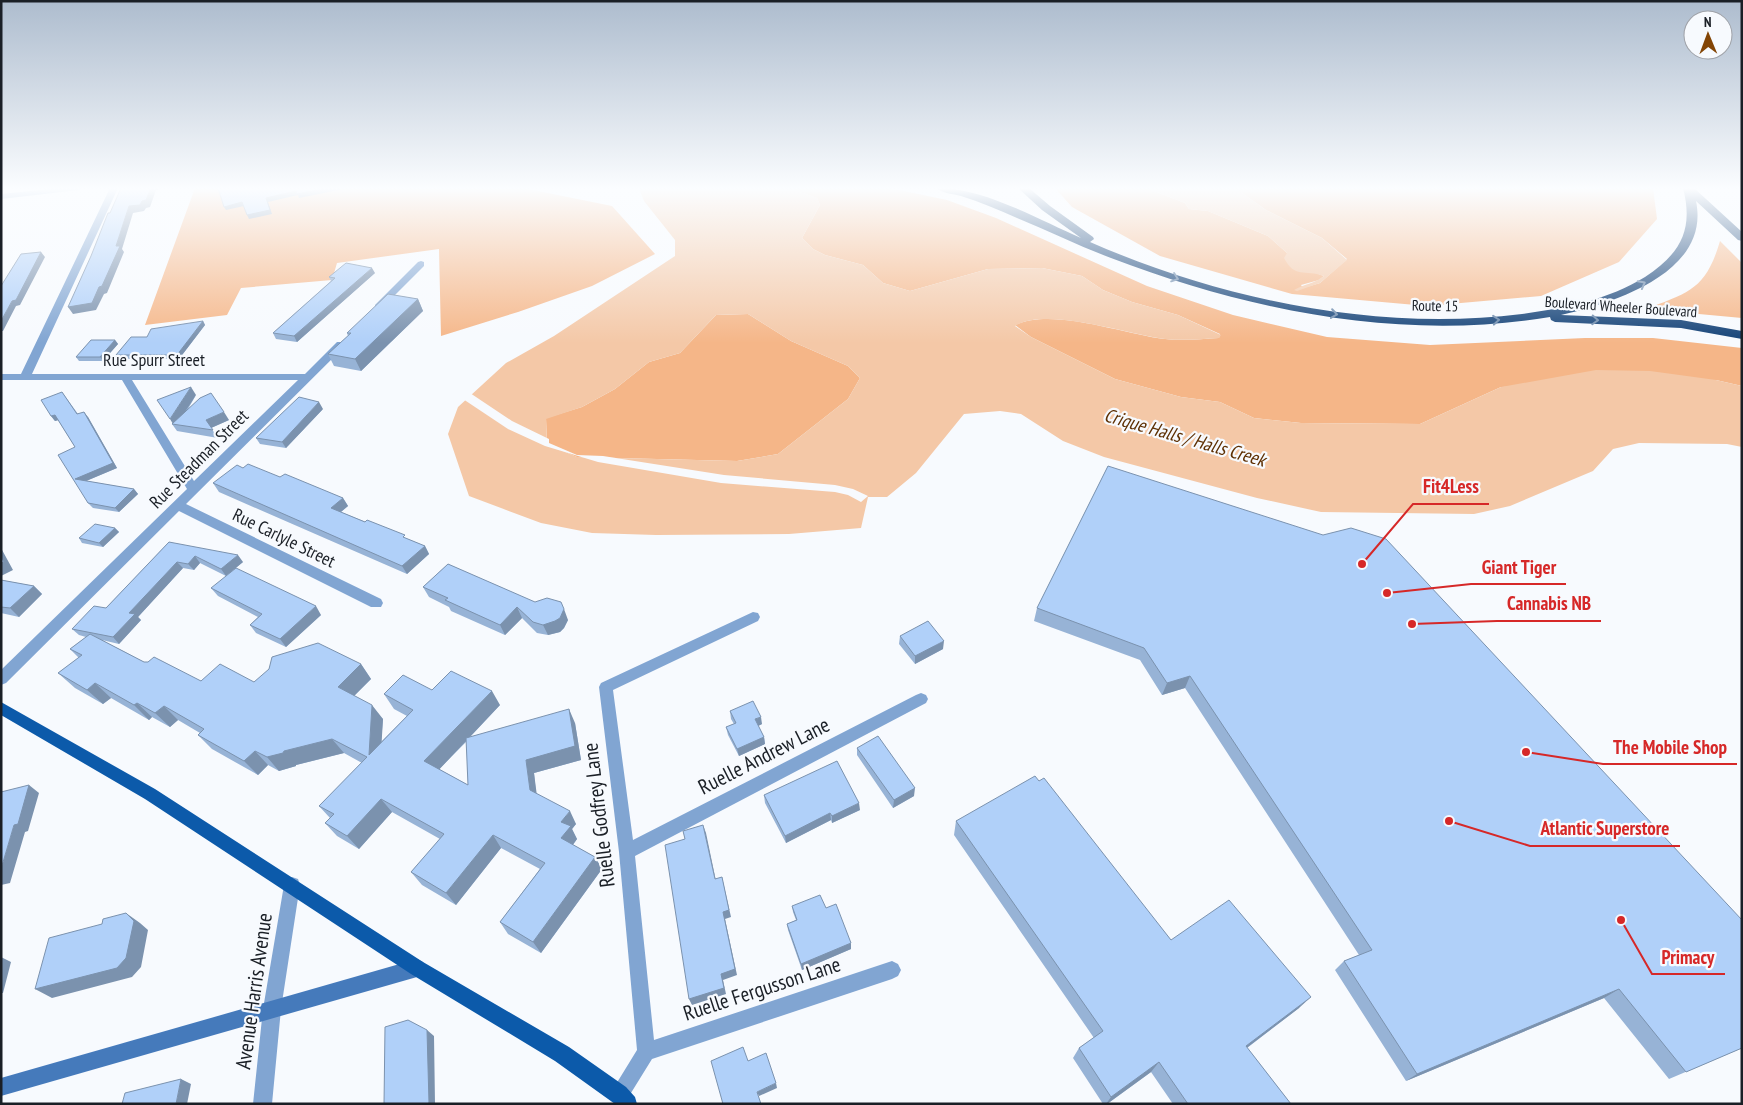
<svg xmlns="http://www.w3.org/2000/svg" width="1743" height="1105" font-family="'PT Sans Narrow',sans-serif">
<rect width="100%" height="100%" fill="#f7fafe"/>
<!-- green -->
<path fill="#f5b688" d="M195,188H523L612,206L655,254L592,286L518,312L441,336L439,249L337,263L332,280L241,288L227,315L145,325Z
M789,188H878L899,190L947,200L996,218L1147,286L1233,315L1327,337L1430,345L1585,338H1653L1742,348V386L1716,380L1501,387L1420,424L1301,423L1254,418L1220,402L1181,397L1115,379L1031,337L1015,325C1053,307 1123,334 1165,339C1182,341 1202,339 1219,338L1220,334L1178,315L1132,302L1103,290L1082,276L1042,268L988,269L910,291L883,283L863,265L825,255L813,249L802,238L820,205L817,198Z
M1055,188H1146L1185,203L1189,209L1208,211L1268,236L1287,253L1300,272H1313L1324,276L1319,280L1301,285L1303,288L1320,283L1347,259L1322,238L1266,210L1235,188H1653L1657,219L1619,262L1541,296L1427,306L1292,294L1160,256L1072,207Z
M1720,241L1742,263V318L1645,309C1689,293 1706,289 1720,241Z
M748,314L791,341L848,366L860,378L848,399L778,454L737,461L577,457L547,444L546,418L582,407L615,389L649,362L680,353L716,315Z"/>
<!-- water -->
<path fill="#f4c8a7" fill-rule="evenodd" d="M639,188H789L817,198L820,205L802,238L813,249L825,255L863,265L883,283L910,291L988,269L1042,268L1082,276L1103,290L1132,302L1178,315L1221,335L1219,338C1202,339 1183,341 1165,339C1129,335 1046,306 1015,326L1031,337L1115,379L1181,397L1220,402L1254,418L1301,423L1420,424L1501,387L1596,370L1650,371L1716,380L1742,386V447L1727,444L1639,443L1613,449L1593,471L1510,506L1474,514L1321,512L1257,498L1104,457L1063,441L1021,414L1000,411L964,414L916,473L887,497H868L861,528L789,534L656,535L592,533L541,523L469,496L448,434L458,407L506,363L554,336L675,256V240L644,201ZM748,314L791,341L848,366L860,378L848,399L778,454L737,461L577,457L547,444L546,419L582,407L615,389L649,362L680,353L716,315Z
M1146,188H1235L1266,210L1322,238L1347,260L1320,283L1297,291L1294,290C1304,284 1316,283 1324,276C1304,269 1295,279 1284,258L1287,253L1268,236L1208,211L1189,209L1185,203Z"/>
<!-- pier -->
<path fill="#f7fafe" d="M470,393L512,421L549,439V443L577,455L603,456L724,475L835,485L853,489L868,496L861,502L848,495L835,492L721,483L598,462L545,446L508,429L463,399Z"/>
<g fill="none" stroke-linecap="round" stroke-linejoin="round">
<!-- street -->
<path fill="#81a5d2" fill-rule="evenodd" d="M59,188H83L79,190L1,199V194Z
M110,188H118L32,374H305L337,342H345V346L186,504L381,599L383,603L381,607H371L179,511L6,683L1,685V670L187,489L122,380H1V374H21ZM132,380H298L194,481Z
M421,261L424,262V266L381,309H375V305L418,262Z
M753,612L758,613L760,617L758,621L613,690L633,840L916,695L921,693L926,695L928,699L926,703L635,856L654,1040L892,961L898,964L901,970L898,976L892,979L652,1059L626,1101L619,1103L612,1101L610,1094L637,1050L619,852L599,687L601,683Z
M292,877L298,879L300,885L281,1009L272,1104H253L263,1009L284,885L286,879Z"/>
<!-- secondary -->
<path fill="#457abb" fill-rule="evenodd" d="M417,959L423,962L426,968L423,974L417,977L1,1096V1078Z"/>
<!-- primary -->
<path fill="#0c5aaa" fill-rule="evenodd" d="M1,702L155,789L423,962L569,1047L626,1087L635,1097L637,1104H615L555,1061L411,974L145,799L1,715Z"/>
<!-- highway -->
<path fill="#144277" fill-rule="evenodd" d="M936,188C980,186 1040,220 1081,238L1042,210L1018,188H1029L1050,206L1093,237L1094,239L1090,242C1223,300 1377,332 1522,314C1565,308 1608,300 1645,277C1680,254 1694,230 1683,188H1694L1742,232V241L1738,240L1696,201C1711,273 1613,303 1561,315L1681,320L1742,331V339L1681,328L1555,322L1551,320L1550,317C1402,342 1250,311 1111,258C1079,246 1049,231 1017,218C999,210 980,202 961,196C953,194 942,193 936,188Z"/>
</g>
<!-- wall -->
<path fill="#97b3d6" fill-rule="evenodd" d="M375,273L297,342L276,339L273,333L331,281L329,277Z
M418,299L423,311L361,371L334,366L328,354L348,336L347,333Z
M203,321L205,325L179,359H119L116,355L147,337Z
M115,340L118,344L103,361H79L76,357Z
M62,392L78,414L88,417L117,468L86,481L134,489L138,494L119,512L93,508L88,503L75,447L58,420L55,421L51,416Z
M196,395L188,409L229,420L211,428L218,438L177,431L172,424Z
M323,409L286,448L260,444L256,438Z
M1108,466L1742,1048L1669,1079L1604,998L1406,1081L1335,970L1344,961L1359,955L1185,688L1162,695L1140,660L1034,621L1037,608Z
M243,468L280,477L343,498L348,506L341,512L425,546L429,554L407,574L219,492L213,483Z
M115,528L119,532L103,547L82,543L79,538Z
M169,542L243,562L226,576L200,563L194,570L183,568L138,617L141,620L119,644L102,640L144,662L201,681L254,682L361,664L371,679L354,696L383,719L381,742L407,716L394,709L384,694L432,690L500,705L470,737L575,723L581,760L534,773L536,793L576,824L572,829L577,839L573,845L595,857L602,869L541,953L508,934L500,922L540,869L501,848L456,905L422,885L411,872L440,839L392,812L359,849L337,836L325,823L330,818L319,806L362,763L344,753L296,765V766L279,771L268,765L258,775L212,749L198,735L200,733L178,720L170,727L152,717L149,720L111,698L103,704L75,688L58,673L79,658L70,649L86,637L79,635L72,629L106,608ZM467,741L468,785L439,769Z
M448,564L568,620L564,628L560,632L548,635L537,633L522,618L505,635L451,611L449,607L429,597L423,587Z
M1,580L34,586L42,594L19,617L1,613Z
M211,588L321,615L286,647L256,633L250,625L258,617L218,596Z
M900,636L943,649L915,664L899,644Z
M730,711L762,724L758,726L764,737L765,744L739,756L728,735L726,727L734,724L731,719Z
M857,748L914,796L893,808L857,755Z
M1039,781L1171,940L1299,1008L1247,1048L1291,1104H1173L1151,1072L1107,1104H1103L1073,1058L1079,1048L1094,1038L954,835L956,821Z
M764,795L860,810L832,823L831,820L786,843L765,803Z
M792,906L826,908L851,949L802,970L788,930L787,924L796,920L793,912Z"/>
<!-- shaded-wall -->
<path fill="#7b92ae" d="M151,188H172L156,190L150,207L146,208L144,211L133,213L122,249L124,252L107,293L104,294L96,310L73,314L68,307L116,246L129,206Z
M328,188H343V189L299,198L298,195L268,202L272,214L249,219L247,215L266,198L296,191Z
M242,202L244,206L226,210L224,207Z
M41,252L45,257L20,305L16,306L3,331H1V321L12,301Z
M372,268L375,273L297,342L294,336Z
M418,299L423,311L361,371L355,359Z
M203,321L205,325L179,359L177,355Z
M115,340L118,344L103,361L100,357Z
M191,387L196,395L177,424H173L170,419Z
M319,402L323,409L286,448L282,442Z
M84,412L88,417L117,468L79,484L75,479Z
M224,412L229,420L211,428L206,420Z
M55,415L59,420L55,421L51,416Z
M134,489L138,494L119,512L115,508Z
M343,498L348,506L336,516L331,508Z
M115,528L119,532L103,547L99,543Z
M425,546L429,554L407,574L402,566Z
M1,548L13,570L1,576Z
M238,555L243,562L226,576L221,569Z
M195,556L200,563L194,570L188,564Z
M177,562L183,568L138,617L141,620L119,644L113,637L129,613Z
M34,586L42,594L19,617L10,608Z
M316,606L321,615L286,647L280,639Z
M517,607L522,618L505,635L500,625Z
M564,609L568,620L564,628L560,632L548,635L543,625Z
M944,641L943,649L915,664V656Z
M361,664L371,679L348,702L338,687Z
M1190,676L1185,688L1162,695L1167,683Z
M95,683L111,698L103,704L87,690Z
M492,691L500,705L434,775L424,761Z
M137,703L152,717L149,720L134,705Z
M372,705L383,719L380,769L369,755Z
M164,706L178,720L170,727L155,713Z
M569,709L575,723L581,760L534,773L538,804L530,790L526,760Z
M761,717L762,724L756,727L755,719Z
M764,737L765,744L739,756L737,749Z
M332,739L344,753L296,765V766L279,771L267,757L284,751Z
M255,751L268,765L258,775L244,761Z
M29,785L39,793L28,831L25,832L10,883L1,885V869L14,825Z
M915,788L914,796L893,808L894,800Z
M381,799L392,812L359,849L347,836Z
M859,803L860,810L832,823V816Z
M570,811L576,824L572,829L577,839L568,851L561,838V822Z
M830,813L831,820L786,843L785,836Z
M703,825L706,833L717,886L715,879Z
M493,835L501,848L456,905L446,893Z
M595,857L602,869L541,953L533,942Z
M722,877L731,917L725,919L737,975L723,980L726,994L692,1005L689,999L723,912Z
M126,913L140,923L148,930L141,967L132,977L52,998L35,989Z
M851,943V949L802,970L801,964Z
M1,957L11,962L3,993H1Z
M1619,989L1604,998L1406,1081L1417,1074Z
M1311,997L1299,1008L1236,1056L1246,1046Z
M427,1030L434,1036L435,1104H426Z
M1159,1062L1151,1072L1107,1104H1106L1111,1097Z
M181,1079L191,1084L187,1104H176Z
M776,1083L777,1088L759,1096L757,1092Z"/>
<!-- building -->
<path fill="#b0d0f9" stroke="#7b92ae" d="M121,188H151L146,200L142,201L140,205L129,206L116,246H120L102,286L99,287L92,303L68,307L91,256L108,213H110Z
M218,188H328L297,194L296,191L266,198L270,210L247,215L242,202L224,207Z
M41,252L16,300L12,301L1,321V286L21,254Z
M346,263L372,268L294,336L273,333L335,278L329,277Z
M388,294L418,299L355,359L328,354L351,333H347Z
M203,321L177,355H116L131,337H147L151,329Z
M91,340H115L100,357H76Z
M191,387L170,419L157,400Z
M62,392L77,414L84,412L113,463L75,479L134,489L115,508L88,503L58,455L75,447L55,415L51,416L41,400Z
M211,393L224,412L206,420L213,430L172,424L200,398Z
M299,397L319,402L282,442L256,438Z
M248,464L280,477L285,474L343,498L331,508L365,522L367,520L405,535L403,537L425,546L402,566L213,483L237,465L243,468Z
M1108,466L1323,535L1351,528L1386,539L1742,920V1048L1686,1072L1619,989L1417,1074L1344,961L1372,950L1190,676L1167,683L1144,648L1037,608Z
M95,524L115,528L99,543L79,538Z
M169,542L238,555L221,569L195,556L188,564L177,562L129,613L135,614L113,637L72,629L94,606L106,608Z
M1,556L4,562L1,563Z
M448,564L535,602L547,598L561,602L564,609L560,618L555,621L543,625L533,622L517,607L500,625L445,600L448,598L423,587Z
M236,568L316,606L280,639L250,625L262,614L211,588Z
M1,580L34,586L10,608L1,607Z
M928,621L944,641L915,656L900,636Z
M90,634L144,662H148L154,657L201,681L220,664L254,682L269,669L272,657L318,643L361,664L338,687L372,705L369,755L413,710L384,694L403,675L432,690L451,671L492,691L424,761L468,785L466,738L569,709L575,746L526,760L530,790L570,811L561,822L571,826L561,838L595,857L533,942L500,922L545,863L493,835L446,893L411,872L444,834L381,799L347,836L325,823L334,814L319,806L367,757L332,739L284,751L283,753L267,757L255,751L244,761L198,735L204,729L164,706L155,713L137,703L134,705L95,683L87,690L58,673L82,655L70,649Z
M753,701L761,717L755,719L764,737L737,749L726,727L736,723L730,711Z
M878,736L915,788L894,800L857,748Z
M837,761L859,803L832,816L830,813L785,836L764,795Z
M1035,776L1039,781L1044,778L1171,940L1229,900L1311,997L1246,1046L1291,1104H1188L1159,1062L1111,1097L1079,1048L1103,1031L956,821Z
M29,785L18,824L14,825L1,869V792Z
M703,825L715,879L722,877L729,910L723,912L735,969L721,974L724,988L689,999L665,845L685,839L683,831Z
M820,895L826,908L836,904L851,943L801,964L787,924L797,920L792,906Z
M126,913L134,921L126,958L117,968L35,989L49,938L102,924L103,919Z
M408,1020L427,1030L429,1103L426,1104H384L385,1027Z
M743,1047L748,1061L766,1053L776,1083L757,1092L761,1104H723L711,1061Z
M181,1079L176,1104H122L125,1093Z"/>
<!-- one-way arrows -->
<defs><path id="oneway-chevron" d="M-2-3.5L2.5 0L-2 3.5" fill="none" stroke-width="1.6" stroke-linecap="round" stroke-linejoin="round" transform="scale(1.25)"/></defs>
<g stroke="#6f8cad">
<use href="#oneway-chevron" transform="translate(1175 278) rotate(19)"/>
<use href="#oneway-chevron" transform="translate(1642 284) rotate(-28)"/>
<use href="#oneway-chevron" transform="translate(1334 314) rotate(8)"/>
<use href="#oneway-chevron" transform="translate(1496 320) rotate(-5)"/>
<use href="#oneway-chevron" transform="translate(1595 320) rotate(3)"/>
</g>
<!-- sky -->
<linearGradient id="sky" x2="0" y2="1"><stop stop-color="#adbcce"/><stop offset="0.55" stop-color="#fbfdff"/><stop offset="1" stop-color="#fbfdff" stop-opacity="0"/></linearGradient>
<rect width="1743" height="343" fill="url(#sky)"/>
<g text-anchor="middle" stroke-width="4.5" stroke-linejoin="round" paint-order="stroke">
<!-- far-street labels -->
<g font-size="15" fill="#1a1f26" stroke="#f7fafe">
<text transform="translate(1435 306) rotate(1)" y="5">Route 15</text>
<text transform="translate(1621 307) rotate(4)" y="5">Boulevard Wheeler Boulevard</text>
</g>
<!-- street labels -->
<g font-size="18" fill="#1a1f26" stroke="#f7fafe">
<text x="154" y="366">Rue Spurr Street</text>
<text transform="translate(199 459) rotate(-45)" y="6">Rue Steadman Street</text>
<text transform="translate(284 538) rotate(26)" y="6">Rue Carlyle Street</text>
</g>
<!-- water labels -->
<g font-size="19" font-style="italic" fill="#5e3003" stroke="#f7fafe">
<text transform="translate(1185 437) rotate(16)" y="7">Crique Halls / Halls Creek</text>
</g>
<!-- near-street labels -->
<g font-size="21" fill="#1a1f26" stroke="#f7fafe">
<text transform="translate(764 756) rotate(-27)" y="7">Ruelle Andrew Lane</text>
<text transform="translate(599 815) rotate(-97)" y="7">Ruelle Godfrey Lane</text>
<text transform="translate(762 989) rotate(-18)" y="7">Ruelle Fergusson Lane</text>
<text transform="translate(254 991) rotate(-82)" y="7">Avenue Harris Avenue</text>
</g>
</g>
<!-- callouts -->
<path fill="none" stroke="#d62828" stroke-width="2" d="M1362 564L1413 504H1489M1387 593L1471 584H1566M1412 624L1497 621H1601M1526 752L1603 764H1737M1449 821L1530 846H1680M1621 920L1652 974H1725"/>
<g fill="#d62828" stroke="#f7fafe" stroke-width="2">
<circle cx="1362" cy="564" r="5"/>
<circle cx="1387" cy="593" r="5"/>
<circle cx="1412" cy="624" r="5"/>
<circle cx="1526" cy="752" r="5"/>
<circle cx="1449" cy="821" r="5"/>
<circle cx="1621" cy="920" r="5"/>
</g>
<g font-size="19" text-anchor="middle" font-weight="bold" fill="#d62828" stroke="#f7fafe" stroke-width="4.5" stroke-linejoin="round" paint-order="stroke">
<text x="1451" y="493">Fit4Less</text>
<text x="1519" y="574">Giant Tiger</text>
<text x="1549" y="610">Cannabis NB</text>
<text x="1670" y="754">The Mobile Shop</text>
<text x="1605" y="835">Atlantic Superstore</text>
<text x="1688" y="964">Primacy</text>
</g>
<!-- border -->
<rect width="1743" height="1105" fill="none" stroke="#1a1f26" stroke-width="5"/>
<!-- north arrow -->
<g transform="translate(1708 35) rotate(359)"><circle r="24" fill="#f7fafe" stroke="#9fa2a8"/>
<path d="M0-4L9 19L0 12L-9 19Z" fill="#834505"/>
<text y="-8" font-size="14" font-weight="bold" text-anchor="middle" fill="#1a1f26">N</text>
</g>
</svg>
